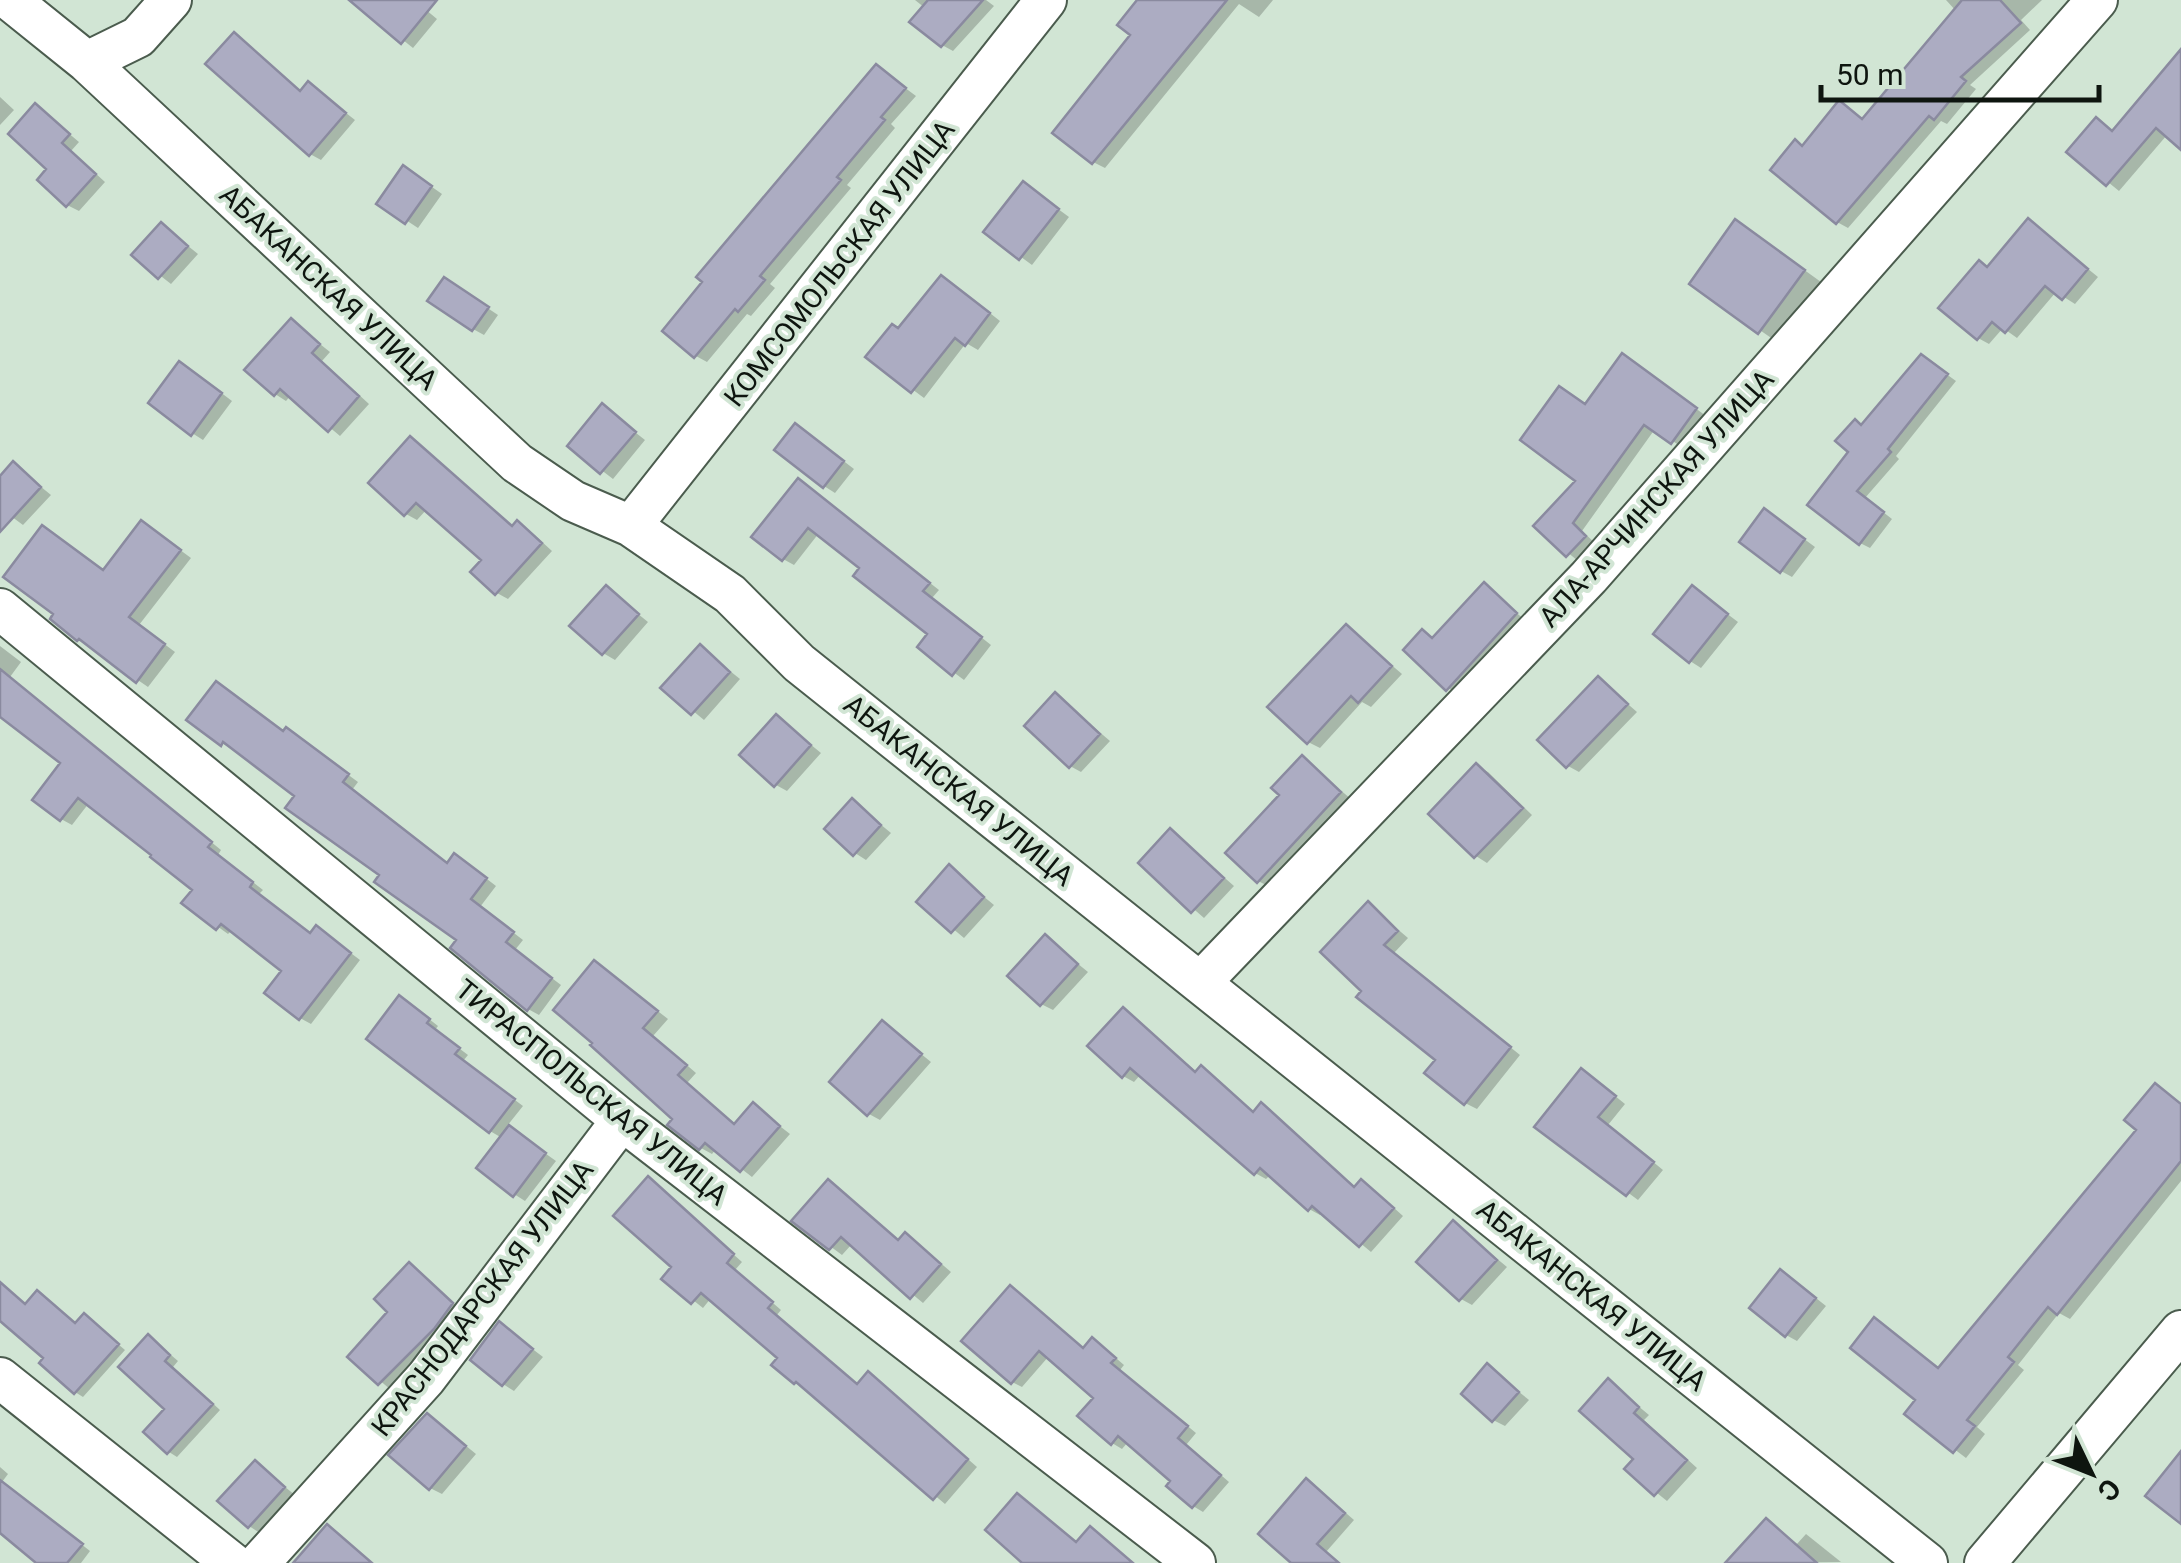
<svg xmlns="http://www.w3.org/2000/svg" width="2181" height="1563" font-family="Roboto,sans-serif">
<rect width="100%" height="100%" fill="#d1e5d4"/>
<!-- shadow -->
<path fill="#0003" d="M353,0H414L437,19L413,48Z
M915,0H986L994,6L953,51L942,45L925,8Z
M1140,0H1273L1259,17L1239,4L1105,168L1093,162L1133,35Z
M1946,0H2042L2021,20L2030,30L1970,85L1976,89L1947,124L1941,121L1848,228L1837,222L1804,148L1840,104L1864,120L1956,11Z
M235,35L302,92L309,84L355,120L321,160L310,154Z
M2181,53V146L2167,135L2119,191L2070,151L2096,120L2114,132Z
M877,67L916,96L891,124L895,128L847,185L851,188L770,284L775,288L751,316L747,314L707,362L696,356L666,330Z
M0,97L14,110L0,125Z
M36,106L79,142L71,151L105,182L79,211L67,205L50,169Z
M415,175L442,194L418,228L380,203Z
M1024,184L1069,217L1032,265L987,232Z
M2029,221L2098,277L2075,304L2056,292L2017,338L2003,328L1989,344L1978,338L1989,269Z
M162,225L198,254L171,284L134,255Z
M1753,233L1821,282L1777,342L1692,283Z
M953,284L1000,321L978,350L966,343L924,398L869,357Z
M456,287L498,315L484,335L473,329Z
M291,321L330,352L322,361L369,404L340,436L291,395L286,401L275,394Z
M1633,362L1706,416L1683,448L1655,429L1582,531L1595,543L1578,561L1536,526L1579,480L1586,406Z
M1931,363L1956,381L1896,456L1899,459L1865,498L1892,519L1870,548L1860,543L1851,451L1863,427Z
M191,370L232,401L203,440L192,433Z
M603,407L645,440L613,479L570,446Z
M807,433L854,469L835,493L824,486Z
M410,439L514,527L517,523L529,530L552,551L508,599L497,593L484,560L427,509L417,520L406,514Z
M13,464L51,495L23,525L0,508V479Z
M809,488L939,590L932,598L991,645L964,680L920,647L931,633L862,567L819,533L794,565L783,559Z
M1776,518L1815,547L1792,577L1781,571Z
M153,530L191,558L139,625L175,652L148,687L78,639Z
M1484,585L1526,621L1459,695L1448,688L1423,632L1434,639Z
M606,588L648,622L615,660L603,653Z
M1693,588L1738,622L1701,668L1690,661Z
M1347,627L1402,674L1371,707L1362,702L1320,748L1308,742Z
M0,646L21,662L10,677L221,850L218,855L263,890L259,894L312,934L327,935L360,960L311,1024L300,1018L284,970L232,930L228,934L185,903L195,889L89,803L72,825L61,819L63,763L0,714Z
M700,647L740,679L704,720L664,687Z
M1599,679L1637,712L1579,772L1568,766Z
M1056,695L1110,741L1081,772L1070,766Z
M777,717L821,753L787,791L776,785Z
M190,719L297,737L358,782L352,790L448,865L465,862L496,886L480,907L523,940L515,950L561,985L539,1015L528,1009L460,939L382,875L297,796L234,747L233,750L222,743Z
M1302,758L1351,799L1270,887L1258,881L1282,795Z
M1476,766L1488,772L1532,815L1487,863L1476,856L1431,814Z
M852,801L891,833L866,860L855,853Z
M1171,831L1234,886L1204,918L1141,863Z
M949,868L994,905L964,938L920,901Z
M1368,904L1408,938L1394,953L1520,1055L1477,1109L1465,1103L1438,1060L1364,991Z
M1045,937L1088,972L1053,1010L1041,1004Z
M605,970L668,1019L653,1036L696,1073L687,1083L736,1126L754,1106L790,1134L752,1177L716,1149L712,1154L701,1148L676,1119Z
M410,1004L438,1026L435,1030L468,1055L463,1061L523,1106L507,1126L556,1161L525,1201L514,1194L502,1138L490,1131Z
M1123,1010L1198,1073L1202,1068L1213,1075L1255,1113L1262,1106L1273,1112L1356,1188L1362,1182L1373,1189L1403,1216L1371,1252L1323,1212L1320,1215L1309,1209L1271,1174L1266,1179L1255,1173L1141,1074L1134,1082L1123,1076Z
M883,1023L931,1062L880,1120L869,1114Z
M1593,1078L1625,1104L1608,1125L1663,1170L1638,1200L1538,1126Z
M2156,1086L2181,1104V1181L2070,1319L2059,1313L2018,1365L2024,1370L1977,1427L1985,1434L1966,1458L1908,1414L1940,1370L2139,1129Z
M649,1179L742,1262L735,1270L781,1310L776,1316L859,1386L878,1380L977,1467L945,1504L806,1387L795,1382L781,1357L711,1298L703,1308L665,1278L675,1267Z
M829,1182L900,1241L905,1236L916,1242L951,1272L923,1303L852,1244L842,1255L795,1220Z
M1454,1223L1507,1267L1472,1305L1461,1299Z
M410,1265L463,1311L391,1390L351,1356L391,1312Z
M1792,1279L1826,1306L1797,1341L1786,1335Z
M0,1283L27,1306L46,1298L77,1325L85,1316L125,1350L83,1397L75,1392L47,1358L0,1318Z
M1011,1288L1085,1350L1093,1340L1102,1346L1124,1365L1120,1370L1196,1433L1186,1445L1229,1482L1203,1512L1193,1506L1174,1481L1128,1442L1122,1449L1112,1443L1096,1398L1049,1356L1022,1387L1012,1382Z
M500,1324L543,1357L514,1391L503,1384Z
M157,1343L178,1361L173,1367L220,1410L177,1457L169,1452L167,1409Z
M1488,1367L1529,1400L1505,1426L1493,1420Z
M1608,1381L1649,1415L1644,1420L1697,1468L1667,1501L1627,1469L1636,1459Z
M438,1423L476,1454L442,1494L430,1488Z
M255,1463L295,1495L260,1533L249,1526Z
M0,1467L8,1474L2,1482L90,1551L81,1563H57L0,1517Z
M1317,1488L1354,1520L1326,1552L1339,1563H1295Z
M1806,1534L1841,1562L1754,1563L1796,1545Z"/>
<!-- building -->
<path fill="#acacc2" stroke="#8a8a9f" stroke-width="2.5" d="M349,0H437L401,44Z
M928,0H983L941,47L909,22Z
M1137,0H1227L1092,164L1052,133L1130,35L1117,25Z
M1962,0H2000L2021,23L1961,77L1966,81L1934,120L1929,116L1836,224L1770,170L1795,139L1802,146L1839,100L1862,119Z
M234,32L300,91L308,81L346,113L309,156L205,64Z
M2181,49V150L2156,128L2106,186L2066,152L2096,117L2112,131Z
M876,64L906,88L881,117L885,120L837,177L841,180L760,276L765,280L738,312L735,309L694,358L662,331L702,282L696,277Z
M35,103L70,134L62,143L96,174L66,207L37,180L46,169L8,134Z
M403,165L432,186L405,224L376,204Z
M1023,181L1059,209L1019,260L983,232Z
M2028,218L2088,269L2062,300L2045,286L2005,333L1992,322L1977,340L1938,308L1979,260L1987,267Z
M1735,219L1805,270L1758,334L1689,284Z
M161,222L188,246L158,279L131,255Z
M941,275L990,313L965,346L955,338L911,393L865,357L892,324L898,328Z
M444,277L489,307L472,331L427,301Z
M291,318L320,344L312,353L359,396L328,432L280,389L274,396L244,370Z
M1622,353L1697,408L1671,444L1644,425L1573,523L1586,536L1566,557L1533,526L1575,481L1520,440L1559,386L1585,404Z
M1921,354L1948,374L1888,449L1891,452L1857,491L1884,512L1859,545L1807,505L1848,452L1835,441L1855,419L1861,425Z
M179,361L222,393L191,436L148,403Z
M602,403L636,432L600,474L567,446Z
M795,423L844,461L823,488L774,450Z
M410,436L512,526L517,520L542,543L495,595L470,572L481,560L416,503L404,516L368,483Z
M13,461L41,487L0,532V476Z
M798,478L930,583L923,591L982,637L952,676L917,647L927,634L853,576L859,568L808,528L782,561L751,537Z
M1764,508L1805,539L1780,573L1739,542Z
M141,520L181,550L129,617L165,644L136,683L79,639L77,641L50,619L53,614L3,577L42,525L103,570Z
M1484,582L1517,613L1446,691L1403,650L1422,629L1432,638Z
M606,585L639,614L602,655L569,626Z
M1692,585L1728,614L1689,663L1653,634Z
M1346,624L1392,666L1358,703L1351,696L1307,744L1267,707Z
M700,644L730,672L691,715L660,688Z
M0,669L212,842L208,847L253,882L250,887L310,933L316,925L351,953L299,1020L264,993L281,971L221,924L216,930L181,903L192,890L150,857L151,855L78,798L60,821L32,800L60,763L0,717Z
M1598,676L1628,704L1566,768L1537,740Z
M216,681L283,731L286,727L349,774L343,782L447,863L454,853L487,878L471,899L514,932L506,942L552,978L527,1011L450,948L456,940L374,882L379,875L285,808L294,796L223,742L221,746L186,720Z
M1055,692L1100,734L1069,768L1024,726Z
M776,714L811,745L774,787L739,755Z
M1302,755L1341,792L1257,883L1225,853L1279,795L1271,788Z
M1476,763L1523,808L1474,858L1428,814Z
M852,798L881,825L853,856L824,829Z
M1170,828L1224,878L1191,913L1138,863Z
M949,864L984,897L951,933L916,902Z
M1368,901L1398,931L1384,945L1511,1047L1464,1105L1424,1073L1435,1060L1356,997L1361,991L1320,952Z
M1045,934L1078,964L1040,1006L1007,976Z
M594,960L658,1011L643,1028L687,1065L678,1075L734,1124L753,1102L780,1126L740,1172L705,1143L699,1150L667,1125L672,1119L590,1045L592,1043L553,1010Z
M399,995L430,1019L427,1023L460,1048L455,1054L515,1099L489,1133L366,1039Z
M1123,1007L1195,1072L1201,1065L1253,1112L1261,1102L1354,1187L1361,1179L1394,1208L1359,1247L1312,1206L1308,1211L1260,1168L1254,1175L1130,1068L1122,1078L1087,1046Z
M882,1020L922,1054L867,1116L829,1082Z
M1581,1068L1616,1096L1598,1117L1654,1162L1626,1196L1534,1127Z
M2155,1083L2181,1104V1161L2057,1315L2048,1307L2008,1357L2014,1362L1967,1420L1975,1426L1953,1453L1904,1414L1915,1400L1850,1348L1874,1317L1938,1368L2136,1130L2124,1120Z
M509,1125L546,1153L513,1197L476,1168Z
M648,1176L734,1254L727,1263L773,1302L768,1308L857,1384L868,1371L968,1459L933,1500L796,1382L794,1384L771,1365L777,1358L701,1293L691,1304L661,1279L671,1267L613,1216Z
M828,1179L898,1240L905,1232L941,1264L910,1299L841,1237L829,1250L791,1221Z
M1453,1220L1497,1260L1459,1301L1416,1262Z
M409,1262L453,1303L434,1329L378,1385L347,1357L387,1312L374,1299Z
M1780,1269L1816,1298L1785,1337L1749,1308Z
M0,1282L25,1304L37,1290L75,1323L84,1313L119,1344L74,1394L39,1363L43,1358L0,1321Z
M1010,1285L1083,1348L1092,1337L1116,1358L1111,1363L1188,1426L1178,1438L1221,1475L1192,1508L1166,1486L1170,1481L1118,1436L1111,1445L1077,1416L1093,1398L1039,1351L1011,1384L961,1341Z
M499,1321L533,1349L502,1386L470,1360Z
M148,1334L170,1355L165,1361L213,1404L167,1454L143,1432L164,1409L118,1367Z
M1487,1363L1519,1392L1492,1422L1461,1394Z
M1608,1378L1639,1407L1634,1413L1687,1460L1654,1496L1624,1469L1633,1459L1579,1411Z
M427,1413L466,1446L429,1490L388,1455Z
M2181,1451V1524L2145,1496Z
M255,1460L285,1487L248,1528L217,1501Z
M1306,1478L1345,1513L1317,1544L1339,1563H1291L1258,1534Z
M0,1480L83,1544L67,1563H36L0,1533Z
M1017,1493L1076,1542L1090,1526L1133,1563H1022L985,1530Z
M1766,1518L1817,1563H1725Z
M327,1524L372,1563H293Z"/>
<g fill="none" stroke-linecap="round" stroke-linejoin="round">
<!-- minor casing -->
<g stroke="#4b5c4e" stroke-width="44">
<path id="minor" d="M10,0L87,62L517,463L573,501L631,526L730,594L799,663L1927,1563
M87,62L138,37L171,0
M631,526L1046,0
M0,609L622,1120L1195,1563
M1200,983L1589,577L2097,0
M0,1378L232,1563
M259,1563L426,1378L622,1120
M1985,1563L2181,1331"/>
</g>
<!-- minor -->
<use href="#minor" stroke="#fff" stroke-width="40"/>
</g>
<g text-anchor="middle" stroke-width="8" stroke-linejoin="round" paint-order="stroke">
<!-- street labels -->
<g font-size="28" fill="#0e150f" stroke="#d1e5d4">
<text transform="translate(839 263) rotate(-52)" y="10">КОМСОМОЛЬСКАЯ УЛИЦА</text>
<text transform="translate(329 287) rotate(43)" y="10">АБАКАНСКАЯ УЛИЦА</text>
<text transform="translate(1656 498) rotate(-48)" y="10">АЛА-АРЧИНСКАЯ УЛИЦА</text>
<text transform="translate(959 790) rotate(39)" y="10">АБАКАНСКАЯ УЛИЦА</text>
<text transform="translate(592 1092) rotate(39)" y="10">ТИРАСПОЛЬСКАЯ УЛИЦА</text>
<text transform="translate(1592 1295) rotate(39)" y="10">АБАКАНСКАЯ УЛИЦА</text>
<text transform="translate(482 1298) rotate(-52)" y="10">КРАСНОДАРСКАЯ УЛИЦА</text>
</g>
</g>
<!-- north arrow -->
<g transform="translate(2091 1473) rotate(133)" stroke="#d1e5d4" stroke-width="8" paint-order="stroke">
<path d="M0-8L18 38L0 25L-18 38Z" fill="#0e150f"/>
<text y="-15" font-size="28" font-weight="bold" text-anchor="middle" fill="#0e150f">С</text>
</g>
<!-- scale -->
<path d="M1821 85v15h278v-15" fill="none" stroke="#0e150f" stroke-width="5"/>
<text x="1836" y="85" font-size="30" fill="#0e150f" stroke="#d1e5d4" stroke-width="8" paint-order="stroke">50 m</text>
</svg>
